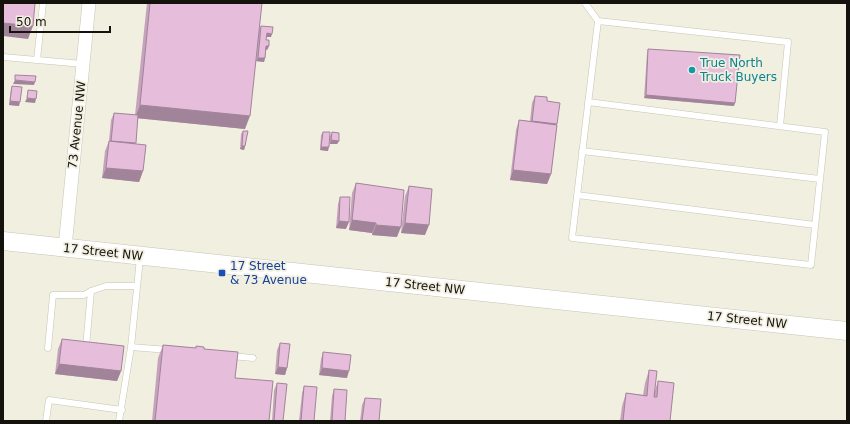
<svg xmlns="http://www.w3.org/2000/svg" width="850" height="424" font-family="'DejaVu Sans',sans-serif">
<rect width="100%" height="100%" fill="#f1efe0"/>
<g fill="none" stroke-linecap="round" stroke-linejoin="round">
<!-- lane casing -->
<g stroke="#c6c4b5" stroke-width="7">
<path id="lane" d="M585,3L598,21L572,238L811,265L825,132L588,102
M598,21L788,42L780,126
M3,57L83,64
M37,60L43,3
M582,151L820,179
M577,195L815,225
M140,258L131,347L168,350
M86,347L91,291
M48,348L53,295H84L91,291L106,286H136
M231,356L253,358
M46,421L49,400L122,410
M119,421L131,347"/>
</g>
<!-- street casing -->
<g stroke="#c6c4b5" stroke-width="14">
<path id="street" d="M65,247L89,3"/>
</g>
<!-- secondary casing -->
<g stroke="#c6c4b5" stroke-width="19">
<path id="secondary" d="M3,241L847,331"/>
</g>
<!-- lane -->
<use href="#lane" stroke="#fff" stroke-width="6"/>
<!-- street -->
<use href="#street" stroke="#fff" stroke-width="13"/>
<!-- secondary -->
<use href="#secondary" stroke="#fff" stroke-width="18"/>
</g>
<!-- wall -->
<path fill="#c6a3bc" d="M147,3H262L245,129L138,118L135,143L143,171L139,182L102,178L105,151L109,141L111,120L114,113L135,115Z
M261,26L271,37H266V40L269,46L267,50H266L265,58L264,62L256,61L259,30Z
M648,49L734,106L644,98L647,53Z
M12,86L19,106L9,105L11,89Z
M535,96L547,101L557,126L551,174L547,184L510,180L516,130L519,120L530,121L532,103Z
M243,131L245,146L244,150L240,149L241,134Z
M323,132L328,151L320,150L321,135Z
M332,132L339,141L337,144H330V136Z
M356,183L397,237L372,235V233L349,230L352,193Z
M409,186L425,235L401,233L405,196Z
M340,197L346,229L336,228L338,204Z
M62,339L121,371L117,381L55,374L58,349Z
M280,343L287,368L285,375L275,374L277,350Z
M163,345L196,348V346L204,349L235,378L269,421H152L158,358Z
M323,352L347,378L319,375L321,359Z
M649,370L654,393L658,381L670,421H620L622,406L626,393L643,395L645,383Z
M277,383L283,421H272L274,390Z
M304,386L314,421H299L302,393Z
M334,389L345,421H330L332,396Z
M365,398L379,421H360L362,405Z"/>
<!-- shaded-wall -->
<path fill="#a18499" d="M3,23L33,26L28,39L3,36Z
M267,33L272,34L271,37H266Z
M266,46H269L267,50L265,49Z
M258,58H265L264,62L256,61Z
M15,80L35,82L34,85L13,84Z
M646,95L735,103L734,106L644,98Z
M27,98L36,99L35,103L25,102Z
M10,101L20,102L19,106L9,105Z
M140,105L250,116L245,129L135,118Z
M532,121L557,124L555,131L529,128Z
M331,140L339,141L337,144H330Z
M242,146H245L244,150L240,149Z
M321,147H329L328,151L320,150Z
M106,168L143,171L139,182L102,178Z
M513,170L551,174L547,184L510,180Z
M352,220L376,223L372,233L349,230Z
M339,221L349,222L346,229L336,228Z
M405,223L429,225L425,235L401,233Z
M376,225L401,227L397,237L372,235Z
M59,364L121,371L117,381L55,374Z
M278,367L287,368L285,375L275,374Z
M322,368L349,371L347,378L319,375Z"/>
<!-- building -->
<path fill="#e6bddb" stroke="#a18499" d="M3,3H35L33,26L3,23Z
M150,3H262L250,116L140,105Z
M261,26L273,27L272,34L267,33L266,40H269V46H266L265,58H258Z
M648,49L740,55L735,103L646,95Z
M15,75L36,76L35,82L15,80Z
M12,86L22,87L20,102L10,101Z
M28,90L37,91L36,99L27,98Z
M535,96L547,97V101L560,103L557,124L532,121Z
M114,113L138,115L136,143L111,141Z
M519,120L557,125L551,174L513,170Z
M243,131H248L245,146H242Z
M323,132H330L329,147H321Z
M332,132L339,133V141L331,140Z
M109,141L146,145L143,171L106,168Z
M356,183L404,190L401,227L376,225V223L352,220Z
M409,186L432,189L429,225L405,223Z
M340,197H350L349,222L339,221Z
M62,339L124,346L121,371L59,364Z
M280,343L290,344L287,368L278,367Z
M163,345L196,348V346L204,347V349L238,352L235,378L273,381L269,421H155Z
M323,352L351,355L349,371L322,368Z
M649,370L657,371L654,397H657L658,381L674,383L670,421H623L626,393L647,396Z
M277,383L287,384L283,421H274Z
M304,386L317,387L314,421H301Z
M334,389L347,390L345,421H332Z
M365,398L381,399L379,421H362Z"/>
<!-- markers -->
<circle fill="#0f9aa8" stroke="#f1efe0" stroke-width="1.5" cx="692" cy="70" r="4"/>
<rect fill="#1a4fb4" stroke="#f1efe0" stroke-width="1.5" x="218" y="269" width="8" height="8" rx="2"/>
<g text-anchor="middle" stroke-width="3.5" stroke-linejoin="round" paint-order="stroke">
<!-- culture labels -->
<g font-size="12" fill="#0d838f" stroke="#f1efe0" text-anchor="start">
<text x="700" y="67">True North<tspan x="700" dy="14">Truck Buyers</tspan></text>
</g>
<!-- street labels -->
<g font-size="12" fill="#13120d" stroke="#f1efe0">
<text transform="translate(77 125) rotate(-84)" y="4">73 Avenue NW</text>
<text transform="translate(103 252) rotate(6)" y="4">17 Street NW</text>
<text transform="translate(425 286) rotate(6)" y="4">17 Street NW</text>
<text transform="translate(747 320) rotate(6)" y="4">17 Street NW</text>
</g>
<!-- transit labels -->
<g font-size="12" fill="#164399" stroke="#f1efe0" text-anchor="start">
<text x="230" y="270">17 Street<tspan x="230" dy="14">&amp; 73 Avenue</tspan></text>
</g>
</g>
<!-- border -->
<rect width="850" height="424" fill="none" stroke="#13120d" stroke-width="8"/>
<!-- scale -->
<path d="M10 26v6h100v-6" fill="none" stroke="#13120d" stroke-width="2"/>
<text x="16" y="26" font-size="12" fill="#13120d" stroke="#f1efe0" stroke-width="3" paint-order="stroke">50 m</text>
</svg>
